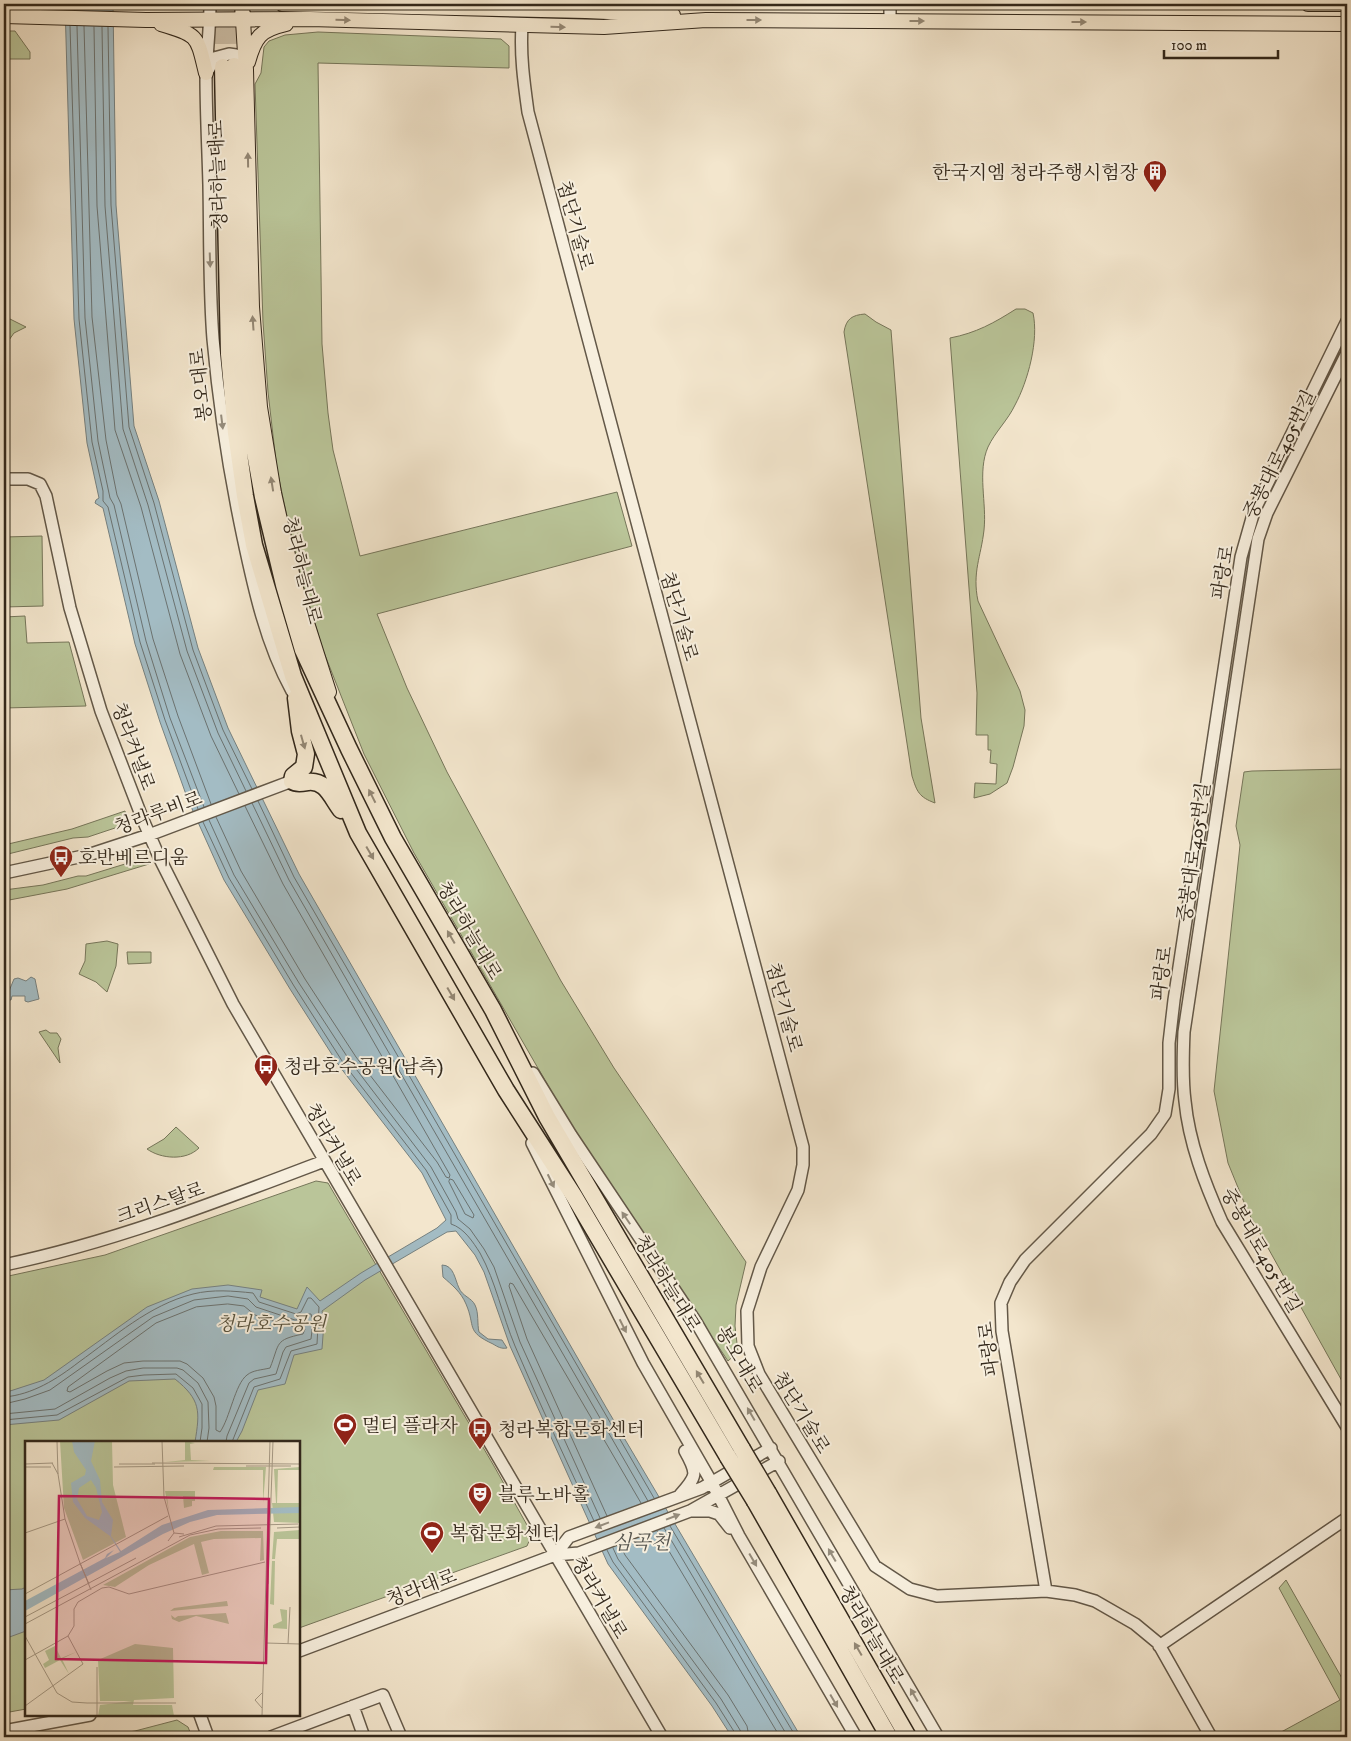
<svg xmlns="http://www.w3.org/2000/svg" width="1351" height="1741" font-family="'IM FELL DW Pica','Noto Serif KR',serif">
<rect width="100%" height="100%" fill="#f3e6cd"/>
<filter id="stains"><feTurbulence type="fractalNoise" baseFrequency=".004" numOctaves="4"/><feColorMatrix values="0 0 0 0 .2 0 0 0 0 .09 0 0 0 0 .02 0 0 0 .5 -.17"/></filter>
<radialGradient id="worn" r=".72"><stop offset=".6" stop-color="#630" stop-opacity="0"/><stop offset="1" stop-color="#630" stop-opacity=".3"/></radialGradient>
<!-- green -->
<path fill="#bac599" stroke="#76765a" d="M4,31H15L30,52V59H4Z
M318,32L501,39L509,46V68L318,63L322,344L328,413L333,450L360,556L617,492L632,546L377,614L407,688L447,772L561,981L614,1068L746,1262L736,1305L735,1326L738,1352L728,1361L573,1129L414,853L364,754L323,650L304,588L293,544L277,470L268,392L263,322L255,84L261,73L264,47L269,41L285,35Z
M1016,309H1025L1033,313C1039,340 1028,381 1015,405C1008,420 995,432 988,447C977,472 987,503 984,530C981,557 972,572 978,601L1020,691L1025,710L1024,726L1013,767L1007,783L990,794L974,798L975,783L996,784L997,764L990,763L991,750H988V735H976L977,693L950,338C976,333 994,323 1016,309Z
M865,314L876,322L891,330L921,718L935,803C919,797 917,792 912,776L844,332C846,319 852,315 865,314Z
M4,316L26,327L14,333L9,340L4,339Z
M42,536L43,606L4,607V537Z
M25,616L27,643L69,642L86,706L4,708V617Z
M1347,769V1390L1248,1212L1228,1163L1214,1091L1240,845L1236,826L1244,772L1252,771Z
M125,811L126,816L124,825L88,837L73,838L4,855V845L72,829Z
M138,860L149,864L67,889L4,901V890L43,885L78,876H86Z
M107,941L118,944L116,966L107,992L96,982L79,974L85,961L86,944Z
M127,952H151V963L128,964Z
M46,1030L50,1033H57L61,1039L58,1048L60,1063L39,1032Z
M176,1127L199,1148C186,1161 161,1159 147,1149L164,1139Z
M316,1181L328,1183L494,1466L532,1534L527,1546L299,1628V1442H26V1709L4,1713V1277L105,1255Z
M1286,1580L1347,1687V1737H1272L1340,1700L1279,1588Z
M177,1720L188,1727L190,1732L170,1737H98L135,1731Z"/>
<!-- water -->
<path fill="#a3bcc4" stroke="#768180" d="M65,4H113L116,205L134,426L159,501L198,648L228,728L299,874L607,1409L801,1737H732L712,1706L608,1564L510,1346L484,1272L475,1255L456,1231L447,1232L365,1280L322,1311L324,1322L322,1349L294,1355L285,1384L258,1390L242,1431L236,1442H195C200,1411 201,1400 175,1379L129,1381L59,1420L4,1425V1393L44,1380L147,1307L192,1289L228,1285L262,1290L260,1297L297,1309L307,1287L320,1301L361,1273L437,1228L446,1220L422,1173L340,1067L290,989L224,880L188,800L160,722L135,644L103,508L95,503L96,500L99,498L87,443L74,319Z
M31,977L35,979L39,999L28,1002L25,1001V996H12L11,1000H5V1005H4V994L9,991L14,979L18,978L26,981Z
M442,1265C454,1265 455,1280 459,1288C462,1296 472,1298 475,1305C479,1313 477,1324 479,1332L488,1339L502,1340L507,1348C501,1349 498,1347 493,1344C465,1331 476,1327 466,1304C461,1292 452,1285 443,1277Z
M26,1587V1631L4,1639V1590L22,1589Z"/>
<g fill="none" stroke-linecap="round" stroke-linejoin="round">
<!-- shore -->
<path stroke="#6b7270" stroke-width="1" d="M70,26L79,319L92,442L103,491V501L108,507L140,642L165,720L198,809
M77,26L85,318L98,441L110,498L114,505L146,641L170,718L204,807
M84,26L92,317L106,440L117,495L121,504L153,639L178,716L211,804
M94,27L97,206L115,430L141,507L180,654L211,736L239,794
M102,27L105,206L123,429L148,505L187,651L218,733L246,791
M108,27L111,205L129,427L154,503L193,650L223,730L252,789
M258,801L294,877L654,1498
M252,803L289,880L648,1501
M216,817L241,871L305,979L356,1057L437,1162L446,1177L449,1178L450,1175L283,884L245,806
M209,820L234,875L299,983L350,1061L431,1167L456,1212L458,1219L470,1229L484,1249L494,1267L520,1342L600,1518
M203,822L229,878L294,986L344,1064L426,1170L451,1215V1224C464,1228 473,1242 480,1253C496,1282 502,1315 515,1346C540,1405 567,1462 594,1521
M450,1179L453,1180L474,1215L473,1218L465,1214L449,1182Z
M228,1304L244,1306L255,1315L291,1326L303,1327L305,1329L303,1334C274,1340 280,1343 270,1368C262,1370 253,1370 247,1375C235,1384 230,1418 220,1432L216,1430V1406L214,1397L203,1378L187,1364L180,1361H143L124,1363L107,1371L70,1392L67,1391L68,1387L156,1323L196,1307Z
M4,1397C32,1395 57,1379 79,1362C114,1337 149,1305 193,1294C213,1289 233,1291 253,1293L259,1302L296,1314L301,1312L308,1298H311L319,1307L317,1344L291,1351L280,1379L254,1387L232,1442
M4,1404L25,1399L50,1390L153,1317L194,1300L228,1296L248,1299L256,1307L295,1320L302,1319L308,1314H311L313,1322L311,1339L286,1347L283,1352L276,1374L254,1379L249,1383L227,1436L226,1442
M4,1414L55,1409L110,1378L126,1371L143,1368H177L183,1370L198,1383L208,1402L209,1428L207,1442
M4,1420L57,1415L128,1377L144,1375L176,1374L193,1388L202,1404V1428L200,1442
M607,1516L527,1339L509,1286L510,1283L513,1284L641,1503
M670,1526L796,1737
M664,1528L788,1737
M657,1531L780,1737
M620,1545L625,1555L728,1695L747,1726L749,1737
M613,1548L618,1559L721,1699L740,1730L742,1737
M607,1550L613,1562L716,1703L735,1733V1737"/>
<!-- highway-tunnel -->
<path stroke="#cdc0a9" stroke-width="16" stroke-dasharray="16 8" stroke-linecap="butt" d="M222,4L223,67
M233,4L234,66"/>
<!-- minor casing -->
<g stroke="#635848" stroke-width="14">
<path id="minor" d="M210,4C210,28 207,51 206,75C206,112 208,148 209,185C210,236 209,288 213,339C219,406 229,471 243,537C254,589 266,644 292,691
M890,4V21
M522,26C520,55 524,83 528,112C618,458 713,802 803,1147V1165L798,1190L761,1267L747,1311L748,1346L759,1374L875,1566L910,1589L937,1596L1046,1591L1075,1595L1095,1601L1135,1624L1158,1643L1211,1737
M209,69L214,58L229,54L236,55L246,70
M1347,353L1267,513L1258,539L1184,1032C1183,1055 1182,1078 1185,1101C1189,1143 1205,1184 1222,1222L1347,1427
M4,479H28L40,484L46,496L70,608L101,711L143,820L160,859L233,1004L662,1737
M4,873L88,855L149,835L292,781
M533,1073L571,1135L696,1322L938,1737
M532,1143L643,1363L712,1483L739,1536L856,1737
M4,1265C114,1242 219,1201 324,1161
M680,1495C697,1476 698,1474 685,1451
M690,1511L779,1461
M730,1528L719,1514L710,1511H690L579,1553L555,1555L569,1537L702,1488L771,1448
M1046,1591L1002,1331L1001,1303L1010,1282L1025,1260L1151,1134L1165,1114L1169,1089V1043L1174,1000L1241,557L1254,511L1347,321
M1159,1646L1347,1518
M299,1651L555,1555
M353,1706L364,1737
M200,1715L208,1737
M4,1731L90,1715
M271,1737L383,1695L401,1737"/>
</g>
<!-- major casing -->
<g stroke="#33281b" stroke-width="16">
<path id="major" d="M242,4L246,70L252,307L260,407L274,493L294,582L329,692
M282,4L586,11L673,15
M1308,4H1347
M4,16L146,20L310,19L604,27L706,20L1347,24
M161,24C199,35 197,36 206,73
M248,62C255,37 260,30 286,24"/>
</g>
<!-- highway casing -->
<g stroke="#33281b" stroke-width="19">
<path id="highway" d="M234,66L242,350L249,419L263,497L284,585L303,650L349,749L393,838L493,1010L547,1117L742,1449
M223,67L229,354L236,433L245,496L254,545L293,676L358,833L506,1090L574,1196L728,1457
M296,698L300,731L306,754L304,767L293,776L292,781C297,784 302,783 308,782C326,780 331,797 341,810
M768,1493L908,1737
M755,1501L889,1737"/>
</g>
<!-- minor -->
<use href="#minor" stroke="#f7efde" stroke-width="11"/>
<!-- major -->
<use href="#major" stroke="#f3e6cd" stroke-width="14"/>
<!-- highway -->
<use href="#highway" stroke="#f3e6cd" stroke-width="16"/>
<!-- highway-bridge casing -->
<g stroke="#33281b" stroke-width="19" stroke-linecap="butt">
<path id="highway-bridge" d="M742,1449L768,1493
M728,1457L755,1501"/>
</g>
<!-- highway-bridge -->
<use href="#highway-bridge" stroke="#f3e6cd" stroke-width="16"/>
</g>
<!-- one-way arrows -->
<defs><path id="oneway-solid" d="M-6-.8H1V-3.2L6.5 0L1 3.2V.8H-6Z" transform="scale(1.25)"/></defs>
<g fill="#938774">
<use href="#oneway-solid" transform="translate(343 20) rotate(2)"/>
<use href="#oneway-solid" transform="translate(754 20)"/>
<use href="#oneway-solid" transform="translate(917 21)"/>
<use href="#oneway-solid" transform="translate(1079 22)"/>
<use href="#oneway-solid" transform="translate(558 27) rotate(1)"/>
<use href="#oneway-solid" transform="translate(248 160) rotate(-91)"/>
<use href="#oneway-solid" transform="translate(253 323) rotate(-94)"/>
<use href="#oneway-solid" transform="translate(272 484) rotate(-99)"/>
<use href="#oneway-solid" transform="translate(303 742) rotate(74)"/>
<use href="#oneway-solid" transform="translate(372 796) rotate(-117)"/>
<use href="#oneway-solid" transform="translate(370 853) rotate(60)"/>
<use href="#oneway-solid" transform="translate(451 937) rotate(-120)"/>
<use href="#oneway-solid" transform="translate(451 994) rotate(60)"/>
<use href="#oneway-solid" transform="translate(700 1377) rotate(-121)"/>
<use href="#oneway-solid" transform="translate(858 1649) rotate(-120)"/>
</g>
<g fill="#958c7c">
<use href="#oneway-solid" transform="translate(210 260) rotate(88)"/>
<use href="#oneway-solid" transform="translate(222 422) rotate(83)"/>
<use href="#oneway-solid" transform="translate(551 1181) rotate(64)"/>
<use href="#oneway-solid" transform="translate(626 1218) rotate(-124)"/>
<use href="#oneway-solid" transform="translate(623 1326) rotate(63)"/>
<use href="#oneway-solid" transform="translate(751 1414) rotate(-120)"/>
<use href="#oneway-solid" transform="translate(673 1517) rotate(-21)"/>
<use href="#oneway-solid" transform="translate(602 1525) rotate(159)"/>
<use href="#oneway-solid" transform="translate(832 1555) rotate(-120)"/>
<use href="#oneway-solid" transform="translate(753 1560) rotate(60)"/>
<use href="#oneway-solid" transform="translate(914 1695) rotate(-120)"/>
<use href="#oneway-solid" transform="translate(834 1701) rotate(60)"/>
</g>
<!-- icons -->
<defs>
<g id="building-pin" transform="scale(1.25)"><path d="M0 17L-7.5 6A9.5 9.5 0 1 1 7.5 6Z" fill="#8f2418" stroke="#f7efde"/><path d="M-4-6H4V6H1V3H-1V6H-4ZM-2.5-4.3h1.7v1.8h-1.7ZM.8-4.3h1.7v1.8H.8ZM-2.5-1h1.7V.8h-1.7ZM.8-1h1.7V.8H.8Z" fill="#fff"/></g>
<g id="bus-pin" transform="scale(1.25)"><path d="M0 17L-7.5 6A9.5 9.5 0 1 1 7.5 6Z" fill="#8f2418" stroke="#f7efde"/><path d="M-5-6H5V4H4V6H2V4H-2V6H-4V4H-5ZM-3.5-4V0h7V-4ZM-3.5 1.2v1.5H-2V1.2ZM2 1.2v1.5H3.5V1.2Z" fill="#fff"/></g>
<g id="stadium-pin" transform="scale(1.25)"><path d="M0 17L-7.5 6A9.5 9.5 0 1 1 7.5 6Z" fill="#8f2418" stroke="#f7efde"/><path d="M0-5a6.5 5 0 1 0 0 10a6.5 5 0 1 0 0-10ZM-3.5-1.8h7v3.6h-7Z" fill="#fff"/></g>
<g id="theatre-pin" transform="scale(1.25)"><path d="M0 17L-7.5 6A9.5 9.5 0 1 1 7.5 6Z" fill="#8f2418" stroke="#f7efde"/><path d="M-5-5.5Q0-4 5-5.5V0Q5 5 0 6Q-5 5-5 0ZM-3.3-2.5H-1v1.5H-3.3ZM1-2.5H3.3v1.5H1ZM-2.8 1Q0 5.5 2.8 1Z" fill="#fff"/></g>
</defs>
<g fill-rule="evenodd">
<use href="#building-pin" x="1155" y="172"/>
<use href="#bus-pin" x="61" y="857"/>
<use href="#bus-pin" x="266" y="1066"/>
<use href="#stadium-pin" x="345" y="1425"/>
<use href="#bus-pin" x="480" y="1429"/>
<use href="#theatre-pin" x="480" y="1494"/>
<use href="#stadium-pin" x="432" y="1533"/>
</g>
<g text-anchor="middle" stroke-width="4" stroke-linejoin="round" paint-order="stroke">
<!-- poi labels -->
<g font-size="19" fill="#33281b" stroke="#f7efde" text-anchor="start">
<text x="1138" y="179" text-anchor="end">한국지엠 청라주행시험장</text>
<text x="78" y="864">호반베르디움</text>
<text x="284" y="1073">청라호수공원(남측)</text>
<text x="362" y="1432">멀티 플라자</text>
<text x="498" y="1436">청라복합문화센터</text>
<text x="498" y="1501">블루노바홀</text>
<text x="450" y="1540">복합문화센터</text>
</g>
<!-- street labels -->
<g font-size="19" fill="#33281b" stroke="#f7efde">
<text transform="translate(217 175) rotate(-92)" y="7">청라하늘대로</text>
<text transform="translate(576 225) rotate(75)" y="7">첨단기술로</text>
<text transform="translate(200 385) rotate(-96)" y="7">봉오대로</text>
<text transform="translate(1279 454) rotate(-64)" y="7">중봉대로405번길</text>
<text transform="translate(303 570) rotate(76)" y="7">청라하늘대로</text>
<text transform="translate(1222 572) rotate(-80)" y="7">파랑로</text>
<text transform="translate(680 616) rotate(74)" y="7">첨단기술로</text>
<text transform="translate(134 746) rotate(70)" y="7">청라커낼로</text>
<text transform="translate(158 812) rotate(-20)" y="7">청라루비로</text>
<text transform="translate(1193 852) rotate(-82)" y="7">중봉대로405번길</text>
<text transform="translate(470 930) rotate(60)" y="7">청라하늘대로</text>
<text transform="translate(1161 973) rotate(-82)" y="7">파랑로</text>
<text transform="translate(785 1007) rotate(75)" y="7">첨단기술로</text>
<text transform="translate(334 1144) rotate(60)" y="7">청라커낼로</text>
<text transform="translate(160 1202) rotate(-19)" y="7">크리스탈로</text>
<text transform="translate(1262 1250) rotate(60)" y="7">중봉대로405번길</text>
<text transform="translate(668 1283) rotate(59)" y="7">청라하늘대로</text>
<text transform="translate(988 1349) rotate(-97)" y="7">파랑로</text>
<text transform="translate(740 1359) rotate(60)" y="7">봉오대로</text>
<text transform="translate(802 1412) rotate(59)" y="7">첨단기술로</text>
<text transform="translate(421 1587) rotate(-21)" y="7">청라대로</text>
<text transform="translate(600 1597) rotate(60)" y="7">청라커낼로</text>
<text transform="translate(872 1634) rotate(60)" y="7">청라하늘대로</text>
</g>
<!-- park labels -->
<g font-size="19" font-style="italic" fill="#554f3a" stroke="#f7efde">
<text x="271" y="1330">청라호수공원</text>
</g>
<!-- water labels -->
<g font-size="20" font-style="italic" fill="#55544e" stroke="#f7efde">
<text x="641" y="1549">심곡천</text>
</g>
</g>
<!-- overview -->
<g transform="translate(25 1441)">
<rect width="275" height="275" fill="#f3e6cd"/>
<path d="M35,0H87L88,44L101,96L58,119L39,67ZM160,0L170,2L165,3L166,19L185,20L141,21L160,19ZM241,26L238,62V29H188L189,26ZM275,26V29H253L252,62H275V82L249,81L247,62H251L249,28ZM140,50H170V60H167V65L159,67L158,55H142L144,72ZM275,89V98H252L250,118H247L249,91ZM196,90H238L239,119L235,120L236,97L189,98L176,101L184,132L177,134L169,103L124,124L90,146L78,144L165,96ZM247,120H250L249,164L245,163ZM202,160L203,165L145,170L149,167ZM255,168L262,169V188L248,187V184L257,180ZM201,172L204,183L171,175L154,181L147,178L146,174L150,177L153,175ZM110,203L148,207L149,257L109,259L108,264H147L149,275H73L75,264L107,260H75L73,219ZM30,205L36,217L51,211L37,218L44,233L35,219L20,227L18,223L24,219L20,210Z" fill="#bac599"/>
<path d="M47,0H70L66,20L75,39L77,61L88,79L86,95L96,110L137,84L183,69L275,66V72L192,74L165,81L138,93L0,170V160L80,117L82,113L89,109L81,117L95,111L85,95L60,77L48,61L46,42L60,34L61,29L49,11ZM66,39L71,47L77,71L74,79L62,75L52,58L54,47Z" fill="#a3bcc4" fill-rule="evenodd"/>
<path fill="none" stroke="#a69a86" stroke-width="1" d="M32,0L33,33M137,0L139,56L149,92M27,22L33,33L40,78L55,122M127,22L275,23M0,23L28,22M94,23H130M221,25H266M0,26H26M89,26L159,25M252,87L275,86M0,92L40,78M154,96L191,85L273,83M143,100L149,92L159,93M64,143L55,122L66,149M243,143L248,0M0,153L143,75M0,176L111,117M0,183L165,94L193,88L236,87M0,195L32,252L47,261L62,262M241,202L275,203M263,203L265,166M0,219L43,195L49,185V168L53,161L77,147L84,146L104,153L240,121M72,226V275M62,262H151M0,265L58,223L43,195M237,267L230,259L237,252M237,275L245,0"/>
<path fill="#c2185b" fill-opacity="0.15" stroke="#c2185b" stroke-width="2.5" d="M34,55L244,58L241,222L31,218Z"/>
<rect width="275" height="275" fill="none" stroke="#33281b" stroke-width="2.5"/>
</g>
<!-- margin -->
<rect width="1351" height="1741" fill="none" stroke="#f3e6cd" stroke-width="20"/>
<rect x="5" y="5" width="1341" height="1731" fill="none" stroke="#33281b" stroke-width="2.5"/>
<rect x="10" y="10" width="1331" height="1721" fill="none" stroke="#33281b"/>
<!-- scale -->
<path d="M1164 50v8h114v-8" fill="none" stroke="#33281b" stroke-width="2.5"/>
<text x="1171" y="50" font-size="15" fill="#33281b" stroke="#f7efde" stroke-width="4" paint-order="stroke">100 m</text>
<rect width="100%" height="100%" filter="url(#stains)"/>
<rect width="100%" height="100%" fill="url(#worn)"/>
</svg>
